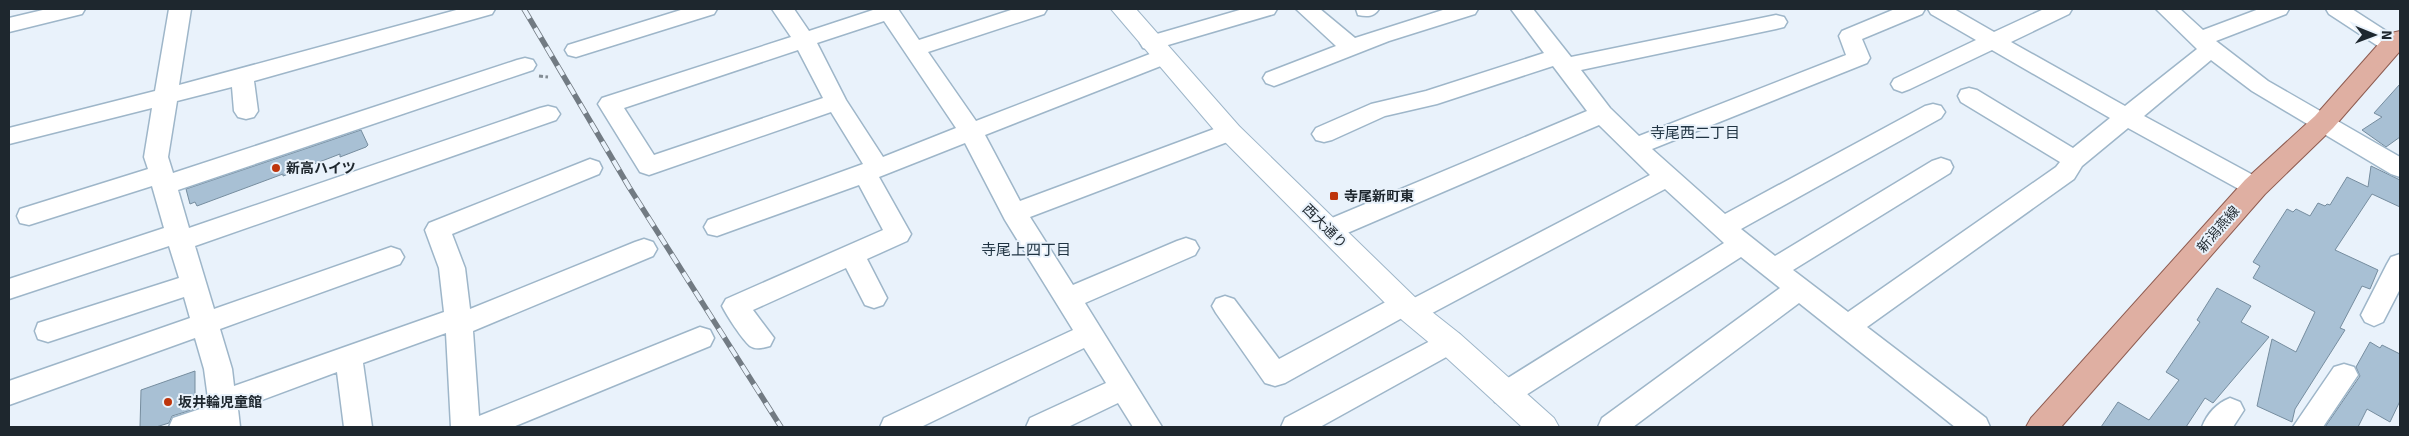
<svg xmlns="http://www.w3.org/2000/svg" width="2409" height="436" font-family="Signika,'Noto Sans JP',sans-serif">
<rect width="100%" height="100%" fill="#e9f2fb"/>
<!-- building -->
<path fill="#a8c0d4" stroke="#768d9f" d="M2400,84V137L2386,147L2362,130L2382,117L2374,113Z
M361,130L368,145L366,147L340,157V154L283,176V174L197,206L195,202L190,204L186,189Z
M2371,166L2400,180V207L2372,194L2335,250L2378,270L2370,289L2362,286L2340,328L2345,330L2295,409L2292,422L2257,406L2272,339L2296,352L2315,312L2253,278L2260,266L2253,262L2287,209L2293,212L2296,209L2310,216L2318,203L2325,206L2327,204L2330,205L2347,177L2368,187Z
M2217,288L2251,306L2241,322L2269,337L2213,403L2205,398L2186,427H2101L2118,402L2149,420L2179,380L2166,372L2200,322L2197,320Z
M2370,342L2380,348L2382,345L2400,354V401L2390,422L2367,409L2358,427H2325L2360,376L2356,367Z
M195,371V409L172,416L169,423L156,427H140L141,390Z"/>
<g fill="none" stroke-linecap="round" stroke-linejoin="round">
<!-- minor casing -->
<g stroke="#9eb6c9" stroke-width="3">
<path id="minor" d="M47,9H85L82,14L9,32V18Z
M169,9H191L179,85L460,9H495L492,14L254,81L258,111L254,117L246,119L238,117L234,111L232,87L177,101L168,157L173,173L517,60L525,58L533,60L536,65L533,70L178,190L189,228L540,108L548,106L556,108L560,114L556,120L195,246L214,309L391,247L400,250L404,257L400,264L220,329L232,369L234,386L444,312L439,268L425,230L429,223L590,159L599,162L602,168L599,174L452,234L465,268L470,309L635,242L644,239L653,242L657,249L653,256L473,331L479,416L700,327L710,330L714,338L710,346L513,427H451L446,333L363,363L372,427H344L337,372L238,409L240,427H169L173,418L209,406L204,369L195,338L9,405V381L190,318L184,297L48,342L38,339L35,331L38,323L179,278L169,246L9,299V279L164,228L152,186L29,225L20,223L17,216L20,209L148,169L144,157L152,108L9,144V128L155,91Z
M684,9H717L714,14L576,57L568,55L565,50L568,45Z
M772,9H794L809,31L876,9H898L919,40L1014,9H1047L1044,14L928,52L976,121L1155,52L1163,50L1171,52L1174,57L1171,62L985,135L1020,201L1222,126L1230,124L1238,126L1242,132L1238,138L1030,217L1073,285L1177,241L1186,238L1195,241L1199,248L1195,255L1085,303L1162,427H1133L1118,403L1068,427H1026L1030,418L1106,383L1084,348L921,427H880L884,418L1073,330L1005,220L965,143L879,177L911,234L907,241L867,259L887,298L883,305L874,308L865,305L846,268L753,310L774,338L770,346C763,348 756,350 750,346C742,339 727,316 722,306L726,299L883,230L859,185L717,236L708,234L704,227L708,220L863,164L831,112L649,175L640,172L598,104L602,98L791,37ZM884,21L956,128L883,157L846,100L817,43ZM798,50L823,98L654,155L624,108Z
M1243,9H1277L1274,14L1151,50L1143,48L1140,43L1143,38Z
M1296,9H1320L1355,38L1446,9H1478L1475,14L1389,41L1282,83L1274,86L1266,83L1263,78L1266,73L1336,46Z
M1356,9H1379C1374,17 1367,17 1358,15Z
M1511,9H1533L1571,57L1776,15L1784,17L1787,22L1784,27L1776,29L1581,70L1610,108L1639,136L1846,55L1839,36L1842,31L1895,9H1925L1922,14L1862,39L1870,58L1867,63L1652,149L1725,214L1925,106L1933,104L1941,106L1945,112L1941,118L1741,229L1775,256L1932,161L1941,158L1950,161L1953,167L1950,173L1793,270L1848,312L2056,167L2060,162L1961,102L1958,96L1961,90L1969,88L1977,90L2073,148L2110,118L1992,50L1910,89L1902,92L1894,89L1891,84L1894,79L1976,40L1931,14L1928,9H1954L1994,32L2044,9H2072L2069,14L2011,42L2125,106L2197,49L2156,9H2180L2203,30L2259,9H2289L2286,14L2216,41L2268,81L2400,157V177L2391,174L2252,91L2211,60L2144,116L2264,181L2267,187L2264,193L2255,196L2246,193L2128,128L2082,166L2074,179L1867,327L1986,418L1990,427H1955L1799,303L1633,427H1598L1602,418L1780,288L1741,257L1515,402L1505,406L1495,402L1491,394L1495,386L1724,243L1665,189L1421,319L1412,323L1402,318L1285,383L1275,386L1265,383L1216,313L1212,306L1216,299L1225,296L1234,299L1279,359L1395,297L1404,294L1414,298L1650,175L1599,125L1338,237L1329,239L1320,237L1316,230L1320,223L1587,111L1553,66L1437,104L1385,116L1332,140L1324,142L1316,140L1312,134L1316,128L1371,104L1426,91L1544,53Z
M2326,9H2352L2400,40V49L2392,52L2384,50L2329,14Z
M2400,254V289L2383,322L2374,326L2365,322L2361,315L2387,264L2391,257Z
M1449,331L1459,334L1463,342L1459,350L1320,427H1281L1285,418Z
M2344,364L2354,367L2358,375L2323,427H2293L2334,367Z
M2230,398L2240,402L2244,410L2233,427H2202C2207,414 2217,403 2230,398Z"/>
</g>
<!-- tertiary casing -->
<g stroke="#9eb6c9" stroke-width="2">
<path id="tertiary" d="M1111,9H1136L1239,126L1422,304L1460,334L1554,418L1559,427H1522L1438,350L1402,320L1221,138Z"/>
</g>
<!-- primary casing -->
<g stroke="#8e5c51" stroke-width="2">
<path id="primary" d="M2400,31V51L2333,128L2265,194L2061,427H2026L2031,418L2245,180L2315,116L2383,39L2391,33Z"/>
</g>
<!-- path -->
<path stroke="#838c94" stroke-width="3" stroke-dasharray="4 2.5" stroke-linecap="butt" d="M539,76L548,77"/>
<!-- minor -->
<use href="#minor" fill="#fff" fill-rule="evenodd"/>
<!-- tertiary -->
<use href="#tertiary" fill="#fff" fill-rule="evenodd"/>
<!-- primary -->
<use href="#primary" fill="#dfafa2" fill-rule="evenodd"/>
<!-- rail casing -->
<g stroke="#727b83" stroke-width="5.5">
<path id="rail" d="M524,9L629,187L781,427"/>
</g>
<!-- rail -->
<use href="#rail" stroke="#e9f2fb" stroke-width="4" stroke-dasharray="11" stroke-linecap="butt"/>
</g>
<!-- markers -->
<g fill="#be350c" stroke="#e9f2fb" stroke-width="2">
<circle cx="276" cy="168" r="5"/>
<rect x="1329" y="191" width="10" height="10" rx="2.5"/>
<circle cx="168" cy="402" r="5"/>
</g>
<g text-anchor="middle" stroke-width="4" stroke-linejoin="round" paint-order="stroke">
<!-- poi labels -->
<g font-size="14" font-weight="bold" fill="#1e272e" stroke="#e9f2fb" text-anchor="start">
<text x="286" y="173">新高ハイツ</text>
<text x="1344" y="201">寺尾新町東</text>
<text x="178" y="407">坂井輪児童館</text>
</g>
<!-- street labels -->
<g font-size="14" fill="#1e272e" stroke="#e9f2fb">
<text transform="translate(1325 226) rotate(45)" y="5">西大通り</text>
<text transform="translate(2218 229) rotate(-49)" y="5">新潟燕線</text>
</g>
<!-- neighbourhood labels -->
<g font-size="15" fill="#1f3342" stroke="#e9f2fb">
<text x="1695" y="138">寺尾西二丁目</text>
<text x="1026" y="255">寺尾上四丁目</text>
</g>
</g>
<!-- border -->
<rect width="2409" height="436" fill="none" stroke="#1e272e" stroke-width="20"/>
<!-- north arrow -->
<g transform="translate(2374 35) rotate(91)" stroke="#e9f2fb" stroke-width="4" paint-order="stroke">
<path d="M0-4L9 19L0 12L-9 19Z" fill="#1e272e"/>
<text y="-8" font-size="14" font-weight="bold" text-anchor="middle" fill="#1e272e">N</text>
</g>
</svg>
